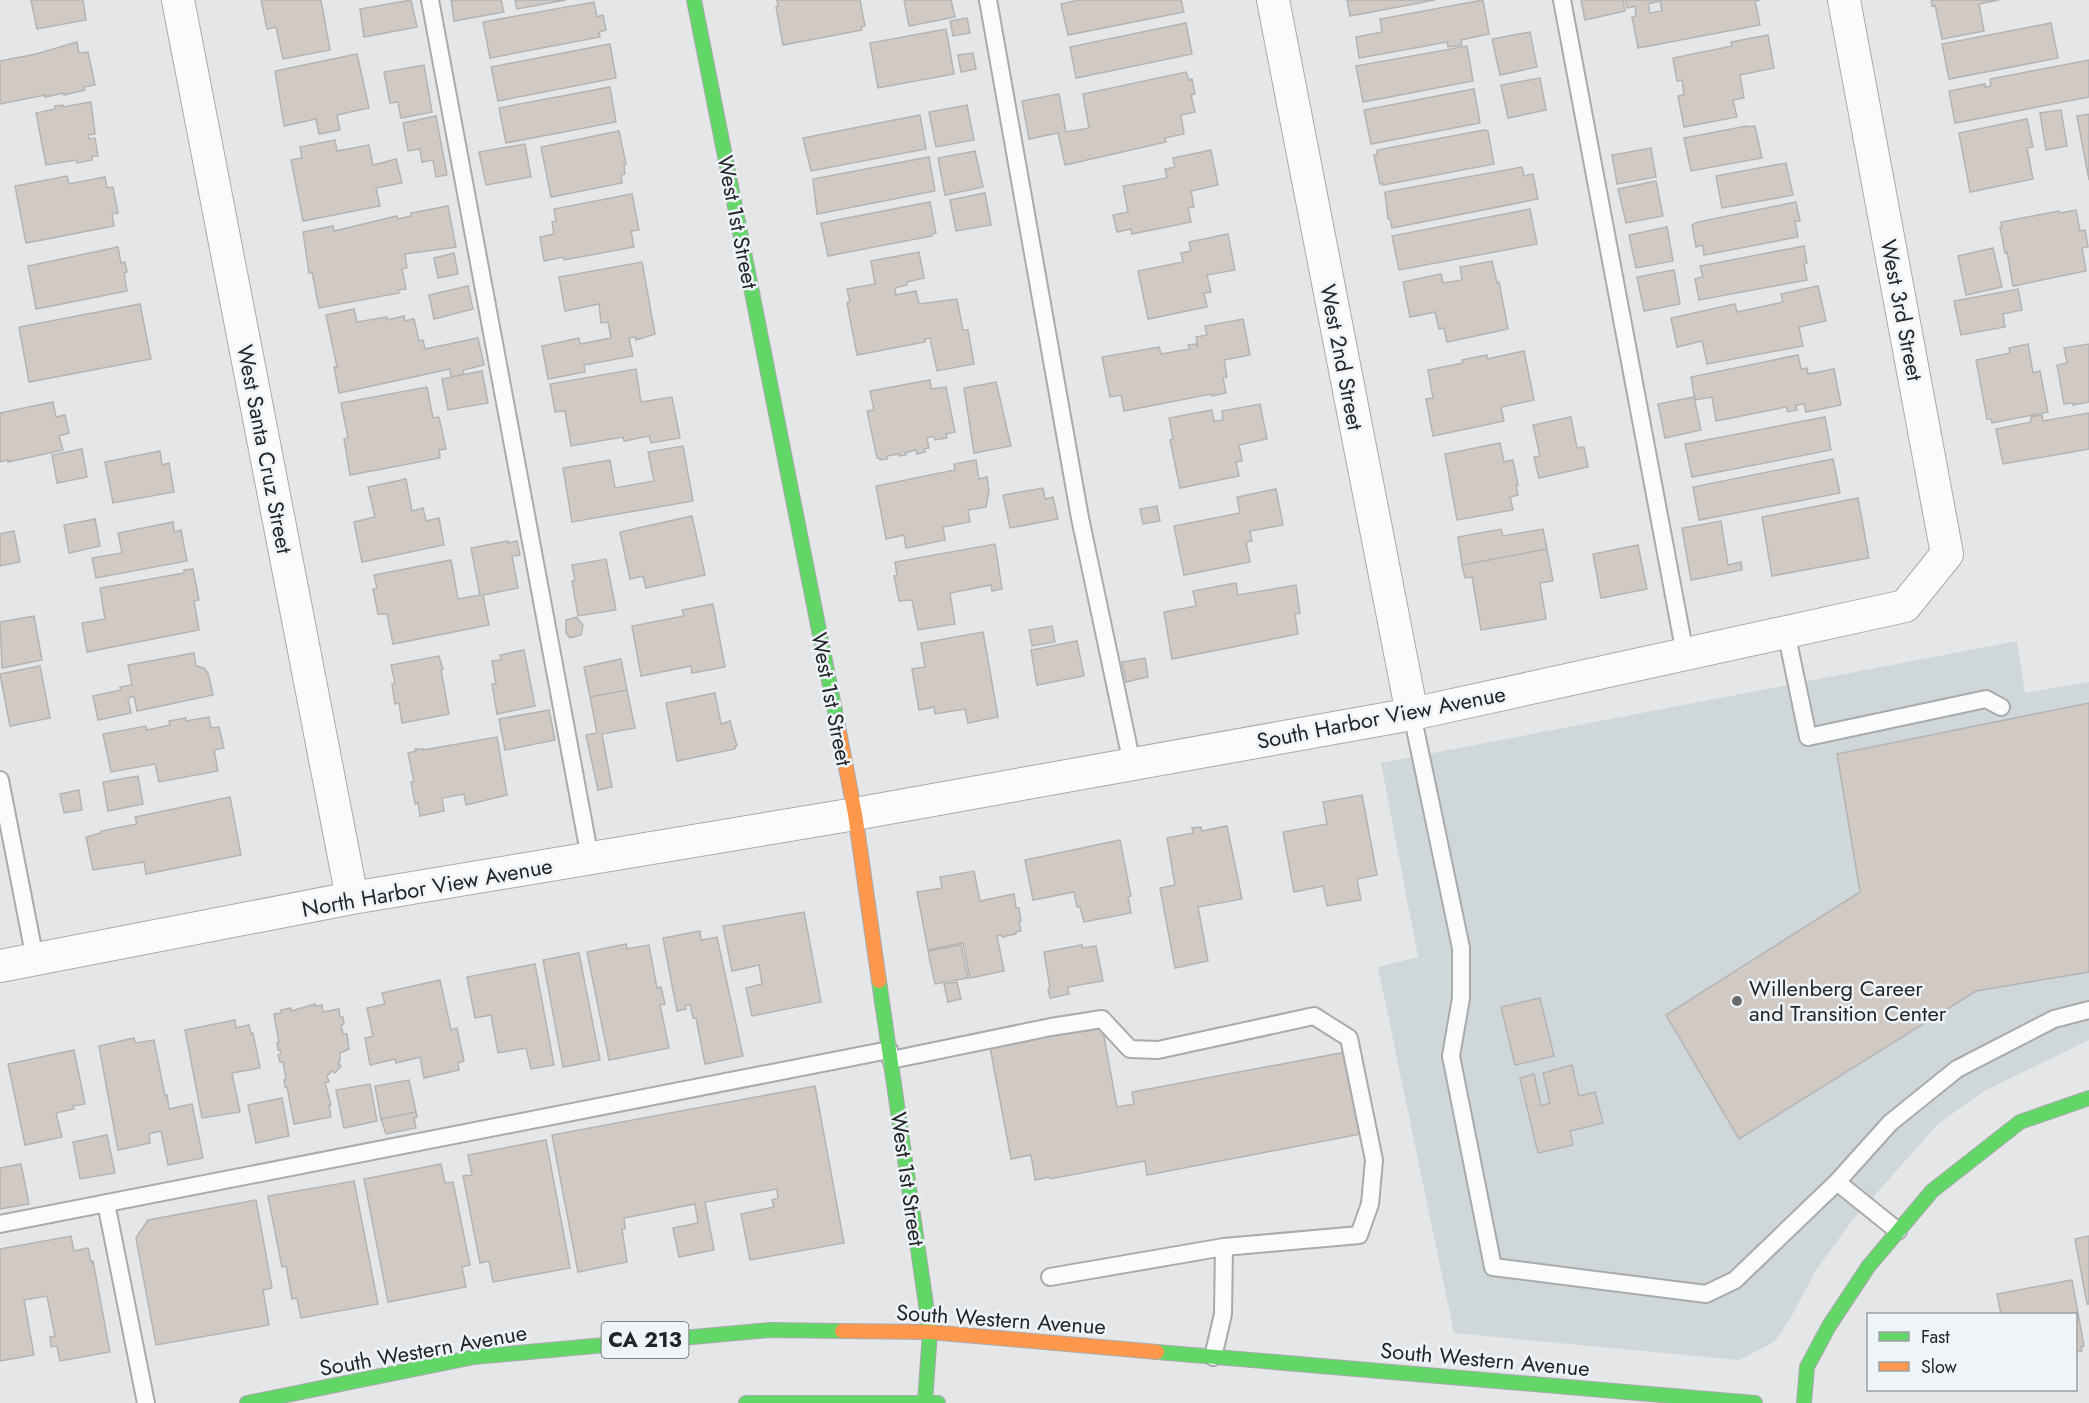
<svg xmlns="http://www.w3.org/2000/svg" width="2089" height="1403" font-family="Jost,sans-serif">
<rect width="100%" height="100%" fill="#e4e6e8"/>
<!-- built -->
<path fill="#d0d7db" d="M2017,641L2025,693L2089,682V1040L1984,1091L1938,1124L1851,1222L1816,1270L1790,1319L1774,1342L1739,1360L1454,1333L1378,967L1418,957L1381,763Z"/>
<!-- building -->
<path fill="#d1cac4" stroke="#b4b4b4" stroke-width="1.5" fill-rule="evenodd" d="M31,0H83L86,20L37,29Z
M261,0H321L330,50L283,59L276,27L267,29Z
M411,0L417,27L364,37L360,9Z
M451,0H501L504,12L454,21Z
M515,0H566L517,9Z
M777,0H860L865,26L861,27L862,30L783,45L776,7L778,6Z
M904,0H951L955,17L909,26Z
M1079,0H1181L1184,12L1068,35L1061,4Z
M1347,0H1435L1350,16Z
M1483,0L1489,34L1461,40L1462,45L1448,47L1447,42L1359,58L1356,37L1382,32L1380,19Z
M1581,0H1623L1625,11L1585,20Z
M1625,0H1760L1755,1L1760,25L1638,48L1632,17L1636,16L1635,6L1627,8ZM1660,1L1662,11L1650,13L1648,4Z
M1931,0H1999L1979,4L1984,31L1942,39L1935,5L1932,6Z
M594,2L597,17L603,15L606,30L599,32L600,37L490,58L483,22Z
M967,18L970,33L953,36L950,21Z
M1186,23L1192,54L1076,78L1070,47Z
M2051,23L2058,58L1949,79L1942,44Z
M946,29L954,74L878,88L870,43Z
M1530,32L1537,67L1500,75L1492,39Z
M1768,35L1774,68L1740,75L1744,98L1733,100L1737,117L1684,127L1678,96L1684,95L1682,80L1677,81L1673,58L1732,46L1731,42Z
M77,42L79,53L88,52L95,85L84,87L85,90L64,95V93L45,97V95L0,104V61L36,54Z
M610,44L616,78L498,101L491,67Z
M1467,46L1473,81L1363,102L1356,66Z
M973,53L976,69L961,72L958,55Z
M357,54L369,108L337,115L340,130L319,134L316,119L284,126L275,71Z
M2089,60V97L1955,123L1949,91L1985,84V87L1991,86L1990,79Z
M424,65L432,112L401,118L398,102L390,103L384,72Z
M1186,72L1189,80L1192,79L1195,94L1191,95L1195,112L1181,115L1184,134L1165,138L1166,142L1065,165L1058,133L1029,139L1022,101L1059,94L1066,132L1089,128L1083,94Z
M1540,78L1546,110L1508,118L1501,85Z
M610,87L616,122L506,143L499,108Z
M1474,89L1480,123L1371,144L1364,110Z
M91,102L95,134L88,135L89,139L95,138L98,156H92V160L77,163L76,160L46,165L36,113L55,109V106L63,105V107Z
M967,105L974,140L936,147L929,112Z
M2061,110L2067,146L2046,150L2040,113Z
M2089,114V180L2077,116Z
M920,115L926,149L811,171L803,138Z
M436,116L447,175L436,177L433,160L422,162L420,149L408,151L403,123Z
M2027,119L2033,147L2027,148L2033,179L1970,192L1959,133Z
M1747,126V127L1755,126L1762,158L1691,171L1684,138Z
M1484,130L1488,131L1494,164L1383,185V183L1380,184L1374,155H1377V150Z
M619,131L626,164L624,165L625,174L621,175L622,183L551,197L541,147Z
M335,140L337,151L369,145L373,165L396,159L402,183L376,188L380,206L303,221L291,160L302,158L300,147Z
M525,144L531,177L486,185L479,152Z
M1651,148L1656,177L1617,184L1612,155Z
M1211,150L1218,185L1191,191L1194,207L1188,208L1191,222L1132,234L1131,229L1117,232L1113,215L1128,212L1123,186L1167,178L1165,169L1175,167L1173,158Z
M975,151L983,187L945,195L938,158Z
M929,157L935,191L817,214L813,179Z
M1786,163L1793,195L1722,208L1716,176Z
M1522,167L1524,176L1533,174L1538,199L1392,228L1390,219H1388L1385,192Z
M67,176L69,184L105,177L107,188L113,187L118,213L112,214L114,226L26,243L15,186Z
M1656,181L1663,216L1626,223L1618,189Z
M985,193L991,225L956,231L950,200Z
M632,194L639,230L631,231L634,247L564,260L563,257L544,261L540,237L554,234L552,222L556,221L554,209Z
M930,202L936,233L932,234V236L828,256L821,223Z
M1796,202L1800,221H1795L1798,237L1704,255L1703,245L1696,247L1692,225L1698,222Z
M448,206L456,247L405,254L407,268L402,269L406,289L398,290L399,293L319,308L312,272L309,273L303,232L333,226L334,231L397,216L398,219L411,216V213Z
M1530,209L1537,244L1399,270L1392,236Z
M2076,210L2080,231L2085,230L2088,247L2082,248L2086,271L2013,286L2007,252L2005,253L2000,227H2002L2001,222L2059,211L2060,213Z
M1667,227L1673,261L1636,268L1629,235Z
M1228,234L1235,270L1207,275L1211,292L1204,293L1207,307L1148,319L1138,271L1183,262L1181,253L1191,251L1189,242Z
M1804,246L1807,263L1804,264L1807,280L1699,300L1695,279L1703,277L1700,266Z
M118,247L121,263L125,262L127,272L124,273L127,291L36,309L28,266Z
M1993,248L2002,287L1966,295L1958,256Z
M919,252L924,278L907,282V285L895,288L896,295L916,291L919,304L957,299L963,330H968L974,364L937,371L930,338L925,339V342L857,355L847,303L850,302L847,289L875,284L871,261Z
M454,253L458,274L438,278L434,258Z
M1492,261L1497,283L1499,282L1508,329L1447,342L1444,328L1439,329L1435,312L1410,317L1403,282L1441,274L1443,283L1462,280L1460,267Z
M642,262L655,334L636,340V337L629,338L633,356L584,365L585,372L548,379L542,346L579,338L580,344L611,338L608,322L601,323L599,304L565,311L559,277Z
M1674,270L1680,304L1644,311L1637,277Z
M468,286L473,309L434,319L429,295Z
M1818,286L1826,321L1799,327L1803,346L1707,364L1702,341L1677,347L1671,318L1735,304L1737,312L1783,302L1781,294Z
M2018,289L2022,310L2003,314L2005,327L1961,335L1954,301Z
M140,304L151,359L29,382L19,327Z
M354,309L357,322L387,317V320L404,316L405,321L414,319L419,341L423,340L425,349L478,338L484,365L463,370L464,374L451,377L450,369L339,393L334,367H337L326,315Z
M1243,319L1250,355L1224,360L1227,377L1223,378L1226,393L1212,396L1211,394L1124,411L1121,395L1110,397L1102,357L1159,347L1161,354L1190,349L1188,345L1196,344L1198,347L1196,337L1207,335L1205,326Z
M2028,344L2033,373L2040,371L2048,412L1992,423L1991,419H1987L1976,360L2010,353L2009,348Z
M2089,344V402L2073,405V403L2064,404L2057,365L2067,363L2064,348Z
M1524,351L1534,400L1501,407L1504,421L1433,436L1426,399L1433,398L1428,370L1463,363L1462,360L1487,355V359Z
M1798,355L1801,369L1807,368L1808,374L1834,369L1841,405L1806,412L1804,404L1796,405L1797,410L1788,412L1786,407L1716,421L1712,397L1695,400L1691,377Z
M636,369L641,402L672,397L680,438L651,443L649,436L624,441L623,437L571,446L565,411L555,412L550,384Z
M482,371L488,403L448,410L442,379Z
M930,380L931,389L946,387L955,432L946,434L947,438L935,440L934,436L927,438L929,448L924,449L925,452L917,454L916,450L905,453L906,455L899,456V454L887,456V459L880,460V458H877L867,411L874,410L870,391Z
M996,382L1011,446L974,453L964,388Z
M427,387L433,418L439,417L446,449L439,450L440,458L350,475L344,439L348,438L341,403Z
M1694,397L1701,430L1665,438L1658,404Z
M53,402L56,417L65,415L69,433L59,436L63,450L8,462V460L0,462V413Z
M1260,404L1267,439L1239,445L1242,461L1236,462L1239,476L1180,488L1170,440L1173,439L1169,418L1212,410L1214,421L1223,420L1222,411Z
M2089,413V449L2003,464L1996,429L2031,422V417L2042,415L2043,421Z
M1571,417L1577,448L1584,447L1588,467L1539,478L1534,457L1540,456L1533,425Z
M1825,417L1831,450L1692,477L1685,444Z
M1500,443L1504,462L1513,460L1518,485H1516L1518,495L1510,497L1513,510L1457,520L1445,454Z
M683,446L693,501L572,522L563,468L610,460L615,488L654,481L648,452Z
M82,449L87,477L57,483L52,455Z
M160,451L162,465L169,463L174,492L113,503L105,462Z
M1833,459L1840,493L1699,520L1693,487Z
M976,460L979,479L987,477L989,491L986,507L968,510L970,522L943,527L945,540L906,548L904,535L886,539L876,486L955,470L954,464Z
M406,479L412,511L423,508L426,521L439,518L444,545L362,562L354,522L375,517L368,487Z
M1043,488L1045,499L1053,497L1058,519L1010,528L1003,495Z
M1276,489L1283,525L1250,531L1252,541L1246,542L1250,562L1184,575L1174,526L1240,513L1237,497Z
M1858,498L1869,558L1772,576L1762,517Z
M1157,506L1160,521L1143,524L1140,509Z
M692,516L705,575L646,588L643,576L630,579L620,532Z
M95,519L100,546L69,553L64,525Z
M1721,521L1728,565L1741,562L1742,570L1691,580L1682,528Z
M173,522L174,532L181,530L187,561L96,578L92,558L122,553L118,533Z
M1501,529L1503,536L1543,529L1547,549L1462,565L1458,537Z
M14,531L20,562L0,566V534Z
M508,541V543L517,541L520,555L512,556L518,588L483,595L489,625L393,644L387,614H378L373,589L377,588L374,575L451,560L458,599L480,595L471,548Z
M995,544L1002,589L992,591L991,585L950,593L955,624L918,630L912,600L899,601L894,576H897L895,562Z
M1638,545L1647,589L1601,598L1593,554Z
M1547,549L1553,581L1540,583L1546,619L1481,630L1472,577L1465,578L1462,565Z
M606,559L616,610L578,616L572,581H575L572,565Z
M193,569L199,600L194,601L199,630L87,652L82,623L105,619L100,588L184,573V570Z
M1236,583L1238,595L1296,585L1300,613L1295,614L1298,634L1172,659L1164,612L1196,606L1193,591Z
M713,604L725,667L692,673L691,666L641,676L632,626L684,616L682,610Z
M34,616L42,660L2,668L0,622Z
M576,617L583,625L581,635L570,638L566,633V620Z
M1052,626L1055,642L1032,646L1029,630Z
M983,632L998,717L968,723L965,709L935,714L934,707L919,710L912,669L925,667L921,643Z
M1077,641L1084,676L1037,685L1031,650Z
M524,650L535,706L497,714L492,684H496L492,661L501,660L500,655Z
M194,653L196,666L204,668L208,673L213,695L137,711L134,696L128,698L131,713L98,720L93,696L121,690L120,687L132,685L128,665Z
M439,656L443,669L441,670L449,714L402,723L399,703L395,704L392,684L395,683L391,665Z
M1145,658L1148,677L1126,682L1122,662Z
M621,659L627,690L590,697L584,667Z
M40,666L50,718L10,726L0,674Z
M627,690L635,728L602,734L612,787L598,790L586,735L597,733L590,697Z
M715,693L721,724L730,721L737,746H735V749L677,761L666,703Z
M2089,703V972L1976,991L1739,1139L1666,1015L1860,892L1837,754Z
M549,710L555,740L505,750L499,719Z
M209,717L211,728L219,727L224,748L214,750L218,771L159,782L155,764L111,772L103,734L146,726L147,730L170,725L169,721L186,718V721Z
M497,737L507,795L466,805L464,794L442,798L444,811L420,816L418,803L415,804L411,782H414L408,753L416,751L415,749H423V750Z
M138,776L143,804L108,811L103,782Z
M79,790L82,810L64,813L60,794Z
M1362,795L1377,875L1357,879L1361,900L1327,906L1323,886L1294,892L1283,832L1327,824L1323,802Z
M230,797L241,855L146,874L144,862L93,870L86,837L101,833V831L137,824L135,817Z
M1227,826L1242,899L1198,907L1208,961L1175,968L1160,888L1175,885L1167,838L1193,833L1192,828L1201,827L1202,831Z
M1120,840L1131,896L1128,897L1131,913L1084,922L1080,907H1077L1074,892L1033,900L1025,860Z
M974,871L980,901L1014,894L1016,908H1019L1021,921H1019L1021,931L1016,932V934L1002,937V935L997,936L1004,971L970,978L963,943L928,950L917,892L942,888L940,877Z
M804,912L821,1002L752,1016L746,988L762,984L759,965L732,971L723,926Z
M700,931L701,940L717,937L743,1056L705,1064L696,1018H693L690,1004L685,1006L686,1009L677,1011L663,938Z
M626,944L627,949L649,945L657,988L661,987L665,1004L660,1005L669,1048L609,1060L587,952Z
M961,945L968,978L935,984L928,951Z
M1082,945V948L1096,946L1103,981L1068,987L1069,994L1050,998L1048,989L1050,988L1044,952Z
M579,953L600,1060L563,1067L543,960Z
M535,964L554,1065L531,1069L526,1048L498,1053L491,1015L475,1018L467,977Z
M440,980L451,1030L457,1028L464,1061L458,1063L459,1070L424,1078L420,1057L396,1063L395,1059L370,1065L365,1038L373,1036L367,1008L385,1004L382,993Z
M957,982L961,999L948,1002L944,984Z
M1540,998L1554,1056L1515,1065L1501,1007Z
M315,1004V1006L322,1005L323,1012L339,1009L340,1017H343L344,1024L341,1025L343,1034H347L349,1049L340,1053V1061L338,1064L341,1066L335,1073L332,1071L327,1076L329,1082H325L331,1105H329L331,1117L294,1124L287,1087H285L284,1080H286L283,1062H280L278,1055L281,1054L280,1050H278L277,1043H279L274,1014L281,1013V1010L291,1008V1011Z
M235,1020L236,1028L249,1025L251,1034L253,1033L260,1068L232,1073L240,1112L202,1118L185,1030Z
M1102,1026L1117,1107L1134,1104L1132,1092L1346,1052L1361,1134L1147,1175L1145,1161L1050,1179L1049,1177L1035,1180L1031,1155L1011,1159L990,1047Z
M134,1038L135,1043L154,1040L165,1096L167,1095L169,1109L192,1104L203,1158L168,1165L161,1131L149,1134L150,1143L118,1150L99,1046Z
M74,1050L85,1104L73,1106L74,1109L56,1113L62,1137L25,1145L8,1064Z
M1572,1065L1579,1096L1595,1092L1603,1123L1570,1131L1573,1145L1538,1153L1520,1078L1534,1074L1541,1106L1550,1103L1543,1073Z
M409,1080L416,1112L381,1119L375,1086Z
M370,1084L377,1121L344,1128L336,1090Z
M815,1086L844,1243L750,1260L741,1214L774,1207L772,1200L778,1198L777,1189L705,1202L714,1250L679,1257L673,1228L698,1223L695,1204L624,1218L625,1229H622L627,1262L578,1272L552,1135Z
M282,1098L289,1136L256,1143L248,1105Z
M416,1112L417,1117L414,1118L416,1128L386,1134L381,1119Z
M107,1135L115,1173L80,1179L73,1142Z
M546,1140L570,1268L493,1282L489,1261L480,1263L463,1176L472,1175L468,1155Z
M21,1164L29,1204L0,1209V1168Z
M441,1164L445,1183L453,1182L470,1265L462,1267L466,1287L388,1302L364,1179Z
M354,1181L378,1304L301,1318L297,1298L292,1299L286,1266L282,1267L268,1196Z
M256,1200L272,1288L263,1290L269,1325L156,1345L136,1238L148,1220Z
M71,1236L74,1251L88,1248L91,1262L93,1261L110,1352L60,1361L57,1346L51,1347L50,1337L55,1336L47,1296L24,1300L34,1355L0,1361V1249Z
M2089,1236V1304H2087L2075,1239Z
M2072,1280L2084,1346L2081,1347L2082,1351L2076,1352V1314H2001L1997,1294Z"/>
<g fill="none" stroke-linecap="round" stroke-linejoin="round">
<!-- lane casing -->
<g stroke="#a9aaac" stroke-width="20">
<path id="lane" d="M430,0L590,858
M988,0L1080,518L1132,764
M1562,0L1685,654
M1786,632L1808,737L1986,699L2001,707
M1412,714L1461,948V998L1451,1056L1493,1267L1706,1294L1735,1280L1837,1182
M0,780L35,959
M891,1060L1051,1027L1102,1019L1130,1049L1158,1050L1314,1016L1349,1038L1374,1160L1370,1204L1359,1235L1224,1247L1050,1277
M106,1203L146,1403
M0,1224L889,1050
M1898,1231L1837,1182L1890,1123L1957,1069L2054,1019L2089,1010
M1213,1357L1223,1314L1224,1247"/>
</g>
<!-- street casing -->
<g stroke="#a9aaac" stroke-width="34">
<path id="street" d="M178,0L352,898
M1273,0L1412,714
M0,966L352,898L855,814L1412,714L1905,606L1947,554L1844,0"/>
</g>
<!-- fast casing -->
<g stroke="#a9aaac" stroke-width="16">
<path id="fast" d="M694,0L837,721
M879,981L930,1332L925,1402
M1157,1352L1755,1403
M247,1403L474,1357L770,1330L842,1331
M746,1403H938
M1804,1403L1807,1367L1829,1326L1868,1267L1932,1191L2020,1122L2089,1098"/>
</g>
<!-- slow casing -->
<g stroke="#a9aaac" stroke-width="16">
<path id="slow" d="M837,721L855,814L879,981
M842,1331L930,1332L1157,1352"/>
</g>
<!-- lane -->
<use href="#lane" stroke="#fbfbfc" stroke-width="16"/>
<!-- street -->
<use href="#street" stroke="#fbfbfc" stroke-width="32"/>
<!-- fast -->
<use href="#fast" stroke="#63d668" stroke-width="14"/>
<!-- slow -->
<use href="#slow" stroke="#ff974d" stroke-width="14"/>
</g>
<!-- markers -->
<circle fill="#67696b" stroke="#eff4f8" stroke-width="2" cx="1737" cy="1001" r="6"/>
<g text-anchor="middle" stroke-width="5" stroke-linejoin="round" paint-order="stroke">
<!-- shield labels -->
<rect fill="#eff4f8" stroke="#606366" stroke-width="1.5" x="601.5" y="1322" width="87" height="36" rx="4.5"/>
<g font-size="21" font-weight="bold" fill="#232527">
<text x="645" y="1347">CA 213</text>
</g>
<!-- street labels -->
<g font-size="22" fill="#232527" stroke="#eff4f8">
<text transform="translate(738 222) rotate(79)" y="8">West 1st Street</text>
<text transform="translate(1902 310) rotate(79)" y="8">West 3rd Street</text>
<text transform="translate(1342 357) rotate(79)" y="8">West 2nd Street</text>
<text transform="translate(265 449) rotate(79)" y="8">West Santa Cruz Street</text>
<text transform="translate(832 699) rotate(79)" y="8">West 1st Street</text>
<text transform="translate(1381 717) rotate(-11)" y="8">South Harbor View Avenue</text>
<text transform="translate(427 887) rotate(-10)" y="8">North Harbor View Avenue</text>
<text transform="translate(908 1179) rotate(82)" y="8">West 1st Street</text>
<text transform="translate(1001 1319) rotate(4)" y="8">South Western Avenue</text>
<text transform="translate(423 1350) rotate(-10)" y="8">South Western Avenue</text>
<text transform="translate(1485 1359) rotate(5)" y="8">South Western Avenue</text>
</g>
<!-- poi labels -->
<g font-size="22" fill="#232527" stroke="#eff4f8" text-anchor="start">
<text x="1749" y="996">Willenberg Career<tspan x="1749" dy="25">and Transition Center</tspan></text>
</g>
</g>
<!-- legend -->
<rect x="1867" y="1313" width="210" height="78" fill="#eff4f8" stroke="#9da1a4" stroke-width="1.5"/>
<rect x="1879" y="1332" width="30" height="9" fill="#63d668" stroke="#9da1a4" stroke-width="1.5"/>
<text x="1921" y="1343" font-size="18" fill="#232527">Fast</text>
<rect x="1879" y="1362" width="30" height="9" fill="#ff974d" stroke="#9da1a4" stroke-width="1.5"/>
<text x="1921" y="1373" font-size="18" fill="#232527">Slow</text>
</svg>
